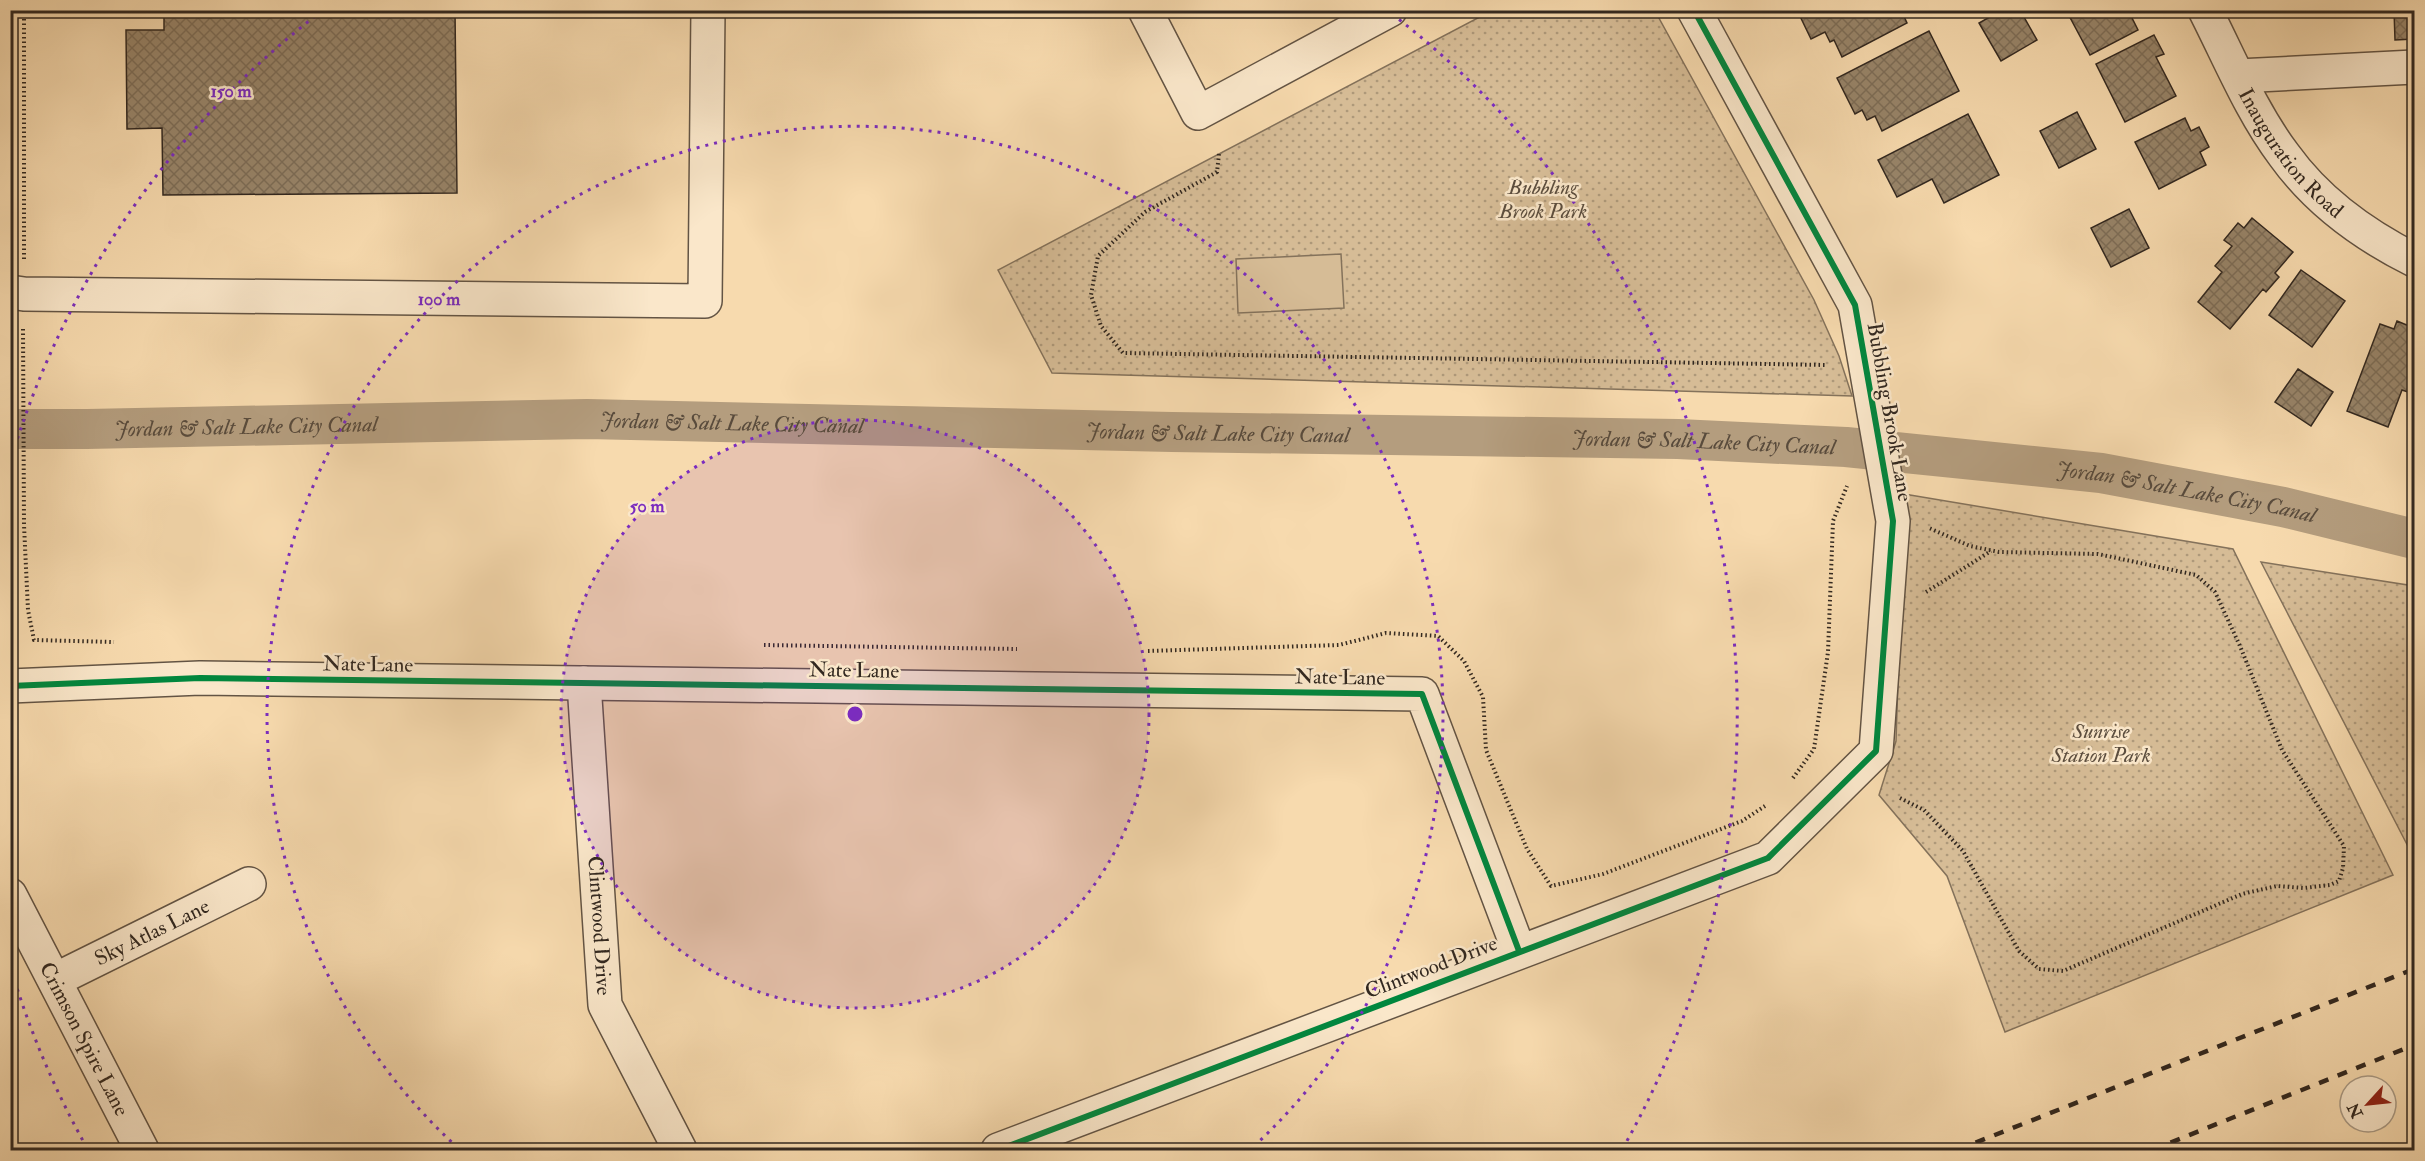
<svg xmlns="http://www.w3.org/2000/svg" width="2425" height="1161" font-family="'IM FELL Double Pica',serif">
<defs>
<pattern id="park-dots" width="8" height="8" patternUnits="userSpaceOnUse" patternTransform="scale(1.5)"><rect width="8" height="8" fill="#d6bc96"/><path d="M2 2h.1M6 6h.1" fill="none" stroke="#ae997a" stroke-width="1.8" stroke-linecap="round"/></pattern>
<pattern id="building-cross-hatch" width="8" height="8" patternUnits="userSpaceOnUse" patternTransform="scale(1.5)"><rect width="8" height="8" fill="#98856a"/><path d="M0 0l8 8M0 8l8-8" fill="none" stroke="#7d6d57"/></pattern>
</defs>
<rect width="100%" height="100%" fill="#f7daae"/>
<filter id="stains"><feTurbulence type="fractalNoise" baseFrequency=".00333" numOctaves="4"/><feColorMatrix values="0 0 0 0 .2 0 0 0 0 .09 0 0 0 0 .02 0 0 0 .5 -.17"/></filter>
<radialGradient id="worn" r=".72"><stop offset=".6" stop-color="#630" stop-opacity="0"/><stop offset="1" stop-color="#630" stop-opacity=".3"/></radialGradient>
<!-- park -->
<path fill="url(#park-dots)" stroke="#84725b" stroke-width="1.5" d="M1491,11H1655L1814,300L1839,356L1852,396L1052,373L998,270Z
M1904,494L2233,549L2393,875L2005,1032L1947,876L1879,795L1896,741Z
M2261,562L2414,586V858Z"/>
<!-- garden -->
<path fill="#d6bc96" stroke="#84725b" stroke-width="1.5" d="M1341,254L1344,308L1238,313L1236,259Z"/>
<g fill="none" stroke-linecap="round" stroke-linejoin="round">
<!-- canal -->
<path stroke="#b49d7e" stroke-width="40" id="s1" d="M10,429H87L587,419L1172,432L1678,439L1846,447L2101,473L2283,507L2414,539"/>
</g>
<!-- building -->
<path fill="url(#building-cross-hatch)" stroke="#322820" stroke-width="1.5" d="M164,10H455L457,193L163,195L162,128L127,129L126,30H164Z
M1797,10H1901L1907,23L1842,57L1834,40L1830,42L1825,32L1811,39Z
M2002,10H2020L2037,40L2001,61L1979,23Z
M2066,10H2128L2138,30L2090,55Z
M2394,10H2414V39L2395,40Z
M1929,31L1959,91L1882,131L1875,116L1867,120L1862,110L1855,114L1837,78Z
M2154,35L2164,54L2156,57L2176,96L2125,122L2096,64Z
M2077,112L2096,149L2059,168L2040,131Z
M1968,114L1999,175L1944,203L1932,179L1897,197L1878,160Z
M2185,118L2191,131L2199,127L2209,147L2200,152L2206,165L2159,189L2135,142Z
M2129,209L2149,248L2111,267L2091,228Z
M2252,218L2293,252L2275,273L2279,277L2266,292L2263,289L2230,329L2198,302L2222,272L2215,266L2232,246L2224,240L2238,223L2244,228Z
M2301,270L2345,301L2312,347L2269,315Z
M2397,321L2414,328V383L2411,393L2402,390L2388,427L2347,411L2380,324L2394,329Z
M2298,369L2333,392L2311,426L2275,402Z"/>
<g fill="none" stroke-linecap="round" stroke-linejoin="round">
<!-- minor casing -->
<g stroke="#635444" stroke-width="36">
<g id="minor">
<path d="M1145,10L1198,113L1390,10"/>
<path id="s2" d="M2205,10C2230,59 2251,111 2284,155C2317,201 2364,235 2414,260"/>
<path d="M2238,76L2414,67"/>
<path d="M10,292L24,294L705,301L708,10"/>
<path id="s3" d="M584,683L605,1005L680,1150"/>
<path d="M10,686L200,678L1422,694L1519,951"/>
<path id="s4" d="M10,895L142,1150"/>
<path id="s5" d="M55,980L249,884"/>
<path d="M998,1150L1768,858L1876,751L1893,521L1855,305L1694,10"/>
</g>
</g>
<!-- path -->
<path stroke="#322820" stroke-width="4" stroke-dasharray="1.5 3" stroke-linecap="butt" d="M1219,154L1217,172L1145,212L1098,256L1091,295L1101,326L1123,353L1827,365
M24,259V10
M23,329L24,525L28,610L34,640L114,642
M1926,592L1991,551
M764,645L1017,649
M1148,651L1339,645L1386,633L1438,636L1464,661L1483,697L1486,750L1527,849L1551,886L1603,874L1742,821L1765,806
M1793,778L1814,749L1828,652L1833,521L1847,486
M1900,798L1924,810L1963,851L2019,951L2039,969L2063,971L2242,894L2277,886L2304,888L2330,885L2339,881L2343,868L2344,846L2282,750L2240,646L2215,592L2196,575L2098,554L1999,552L1970,546L1929,528"/>
<!-- minor -->
<use href="#minor" stroke="#fae7ca" stroke-width="33"/>
<!-- rail -->
<path stroke="#322820" stroke-width="4.5" stroke-dasharray="10 10" stroke-linecap="butt" d="M1957,1150L2414,969
M2152,1150L2414,1045"/>
<!-- cycleway casing -->
<g stroke="#fae7ca" stroke-width="10">
<path id="cycleway" d="M10,686L200,678L1422,694L1519,951
M998,1150L1768,858L1876,751L1893,521L1855,305L1694,10"/>
</g>
<!-- cycleway -->
<use href="#cycleway" stroke="#00873e" stroke-width="6"/>
</g>
<!-- distance rings -->
<circle cx="855" cy="714" r="294" fill="#7b2cbf" fill-opacity=".12"/>
<g fill="none" stroke="#7b2cbf" stroke-width="3" stroke-dasharray="3 6">
<circle cx="855" cy="714" r="294"/>
<path d="M458 1148A588 588 0 1 1 1252 1148"/>
<path d="M87 1148A882 882 0 0 1 12 972M12 456A882 882 0 0 1 318 14M1392 14A882 882 0 0 1 1623 1148"/>
</g>
<g text-anchor="middle" stroke-width="5" stroke-linejoin="round" paint-order="stroke">
<!-- street labels -->
<g font-size="21" fill="#322820" stroke="#fae7ca">
<text dy="7" stroke="none"><textPath href="#s2" startOffset="168">Inauguration Road</textPath></text>
<text transform="translate(1890 412) rotate(80)" y="7">Bubbling Brook Lane</text>
<text transform="translate(368 664) rotate(1)" y="7">Nate Lane</text>
<text transform="translate(854 670) rotate(1)" y="7">Nate Lane</text>
<text transform="translate(1340 677) rotate(1)" y="7">Nate Lane</text>
<text dy="7" stroke="none"><textPath href="#s3" startOffset="243">Clintwood Drive</textPath></text>
<text dy="7" stroke="none"><textPath href="#s5" startOffset="108">Sky Atlas Lane</textPath></text>
<text transform="translate(1431 967) rotate(-21)" y="7">Clintwood Drive</text>
<text dy="7" stroke="none"><textPath href="#s4" startOffset="162">Crimson Spire Lane</textPath></text>
</g>
<!-- park labels -->
<g font-size="21" font-style="italic" fill="#5b4d3e" stroke="#fae7ca">
<text x="1543" y="194">Bubbling<tspan x="1543" dy="24">Brook Park</tspan></text>
<text x="2101" y="738">Sunrise<tspan x="2101" dy="24">Station Park</tspan></text>
</g>
<!-- water labels -->
<g font-size="22" font-style="italic" fill="#594b3c" stroke="#fae7ca">
<text dy="8" stroke="none"><textPath href="#s1" startOffset="722">Jordan &amp; Salt Lake City Canal</textPath></text>
<text dy="8" stroke="none"><textPath href="#s1" startOffset="236">Jordan &amp; Salt Lake City Canal</textPath></text>
<text dy="8" stroke="none"><textPath href="#s1" startOffset="1208">Jordan &amp; Salt Lake City Canal</textPath></text>
<text dy="8" stroke="none"><textPath href="#s1" startOffset="1694">Jordan &amp; Salt Lake City Canal</textPath></text>
<text dy="8" stroke="none"><textPath href="#s1" startOffset="2180">Jordan &amp; Salt Lake City Canal</textPath></text>
</g>
</g>
<circle cx="855" cy="714" r="9" fill="#7b2cbf" stroke="#fae7ca" stroke-width="3"/>
<g font-size="18" text-anchor="middle" font-weight="bold" fill="#7b2cbf" stroke="#fae7ca" stroke-width="5" stroke-linejoin="round" paint-order="stroke">
<text x="231" y="97">150 m</text>
<text x="439" y="305">100 m</text>
<text x="647" y="512">50 m</text>
</g>
<!-- margin -->
<rect width="2425" height="1161" fill="none" stroke="#f7daae" stroke-width="36"/>
<rect x="12" y="12" width="2401" height="1137" fill="none" stroke="#322820" stroke-width="3"/>
<rect x="18" y="18" width="2389" height="1125" fill="none" stroke="#322820" stroke-width="1.5"/>
<!-- north arrow -->
<g transform="translate(2368 1104) rotate(243)"><circle r="28" fill="#fae7ca" stroke="#aa9b86" stroke-width="1.5"/>
<path d="M0-4.5L10 22L0 15L-10 22Z" fill="#8f2418"/>
<text y="-9" font-size="16" font-weight="bold" text-anchor="middle" fill="#322820">N</text>
</g>
<rect width="100%" height="100%" filter="url(#stains)"/>
<rect width="100%" height="100%" fill="url(#worn)"/>
</svg>
